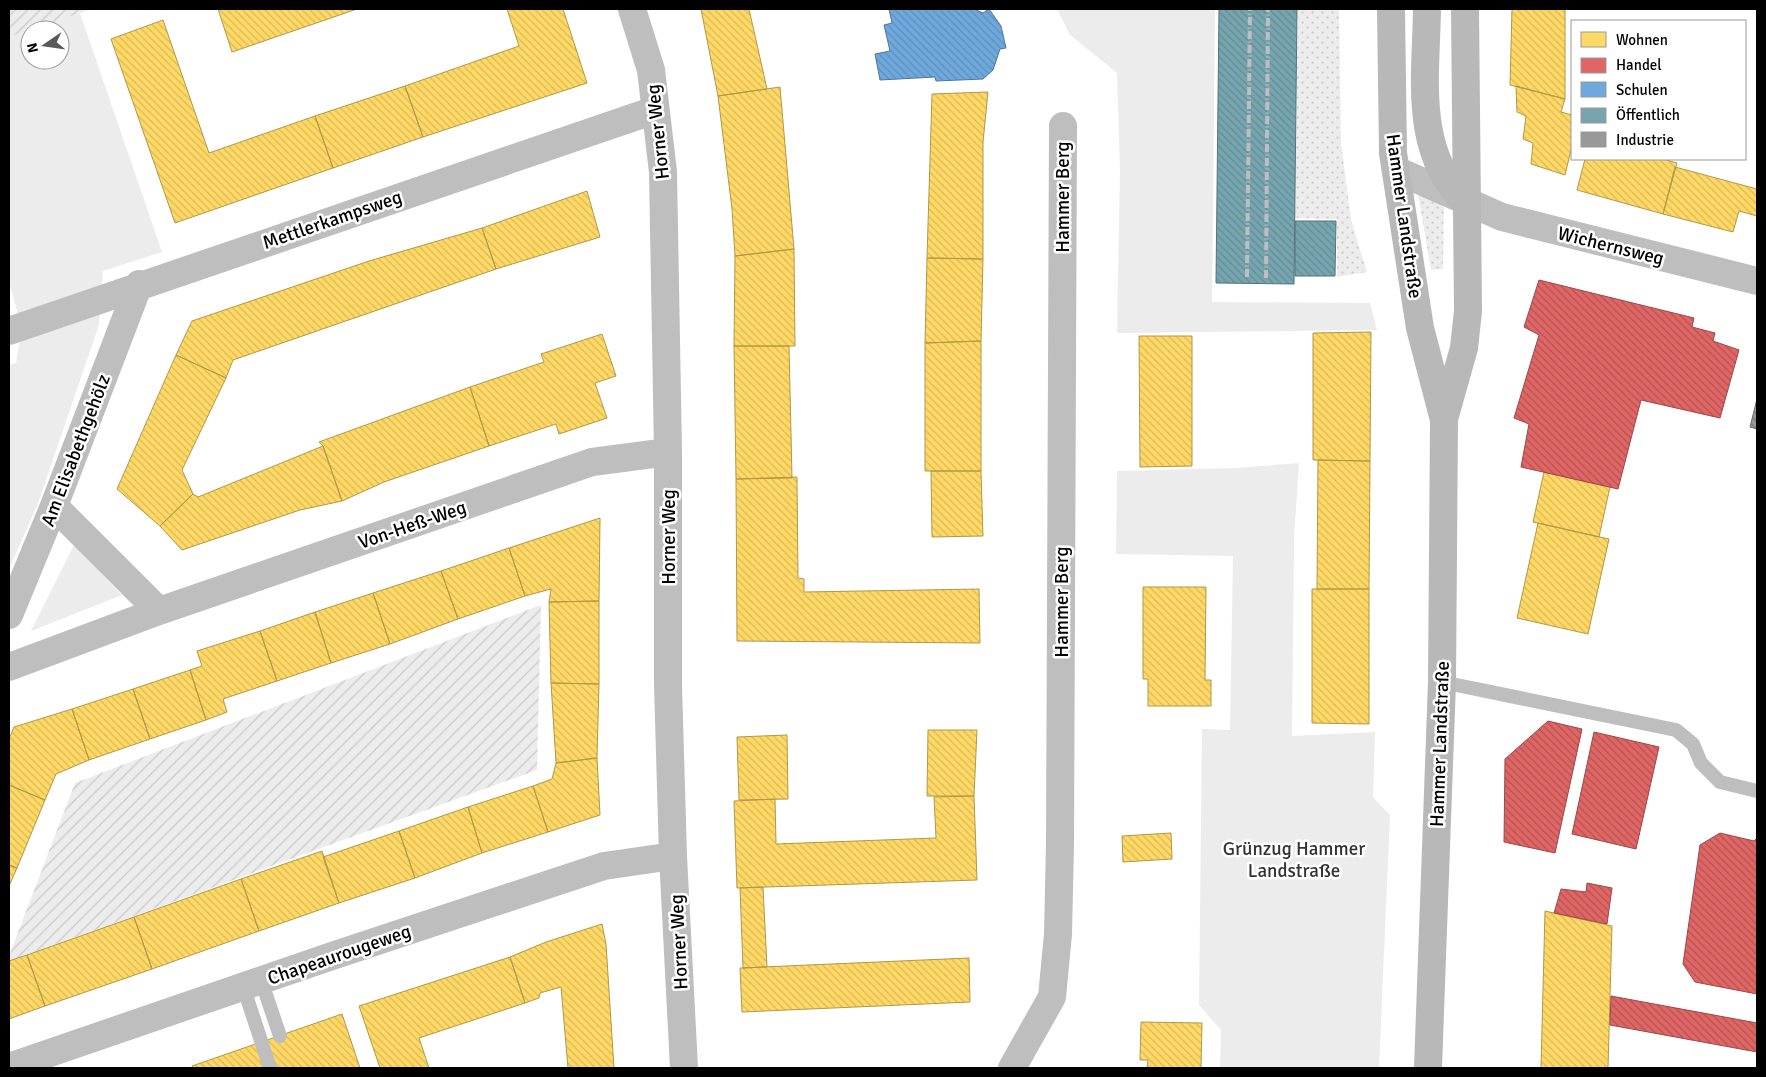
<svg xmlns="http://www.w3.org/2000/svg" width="1766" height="1077" font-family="Signika,sans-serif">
<defs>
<pattern id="grass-dots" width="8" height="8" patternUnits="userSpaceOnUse" patternTransform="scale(1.25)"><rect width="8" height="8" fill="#ececec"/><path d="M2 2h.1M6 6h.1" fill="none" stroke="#c9c9c9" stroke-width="1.8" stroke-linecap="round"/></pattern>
<pattern id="garden-furrows" width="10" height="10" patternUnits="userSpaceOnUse" patternTransform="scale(1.25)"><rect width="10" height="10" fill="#ececec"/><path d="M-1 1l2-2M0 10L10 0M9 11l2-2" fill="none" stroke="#c9c9c9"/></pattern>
<pattern id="homes-back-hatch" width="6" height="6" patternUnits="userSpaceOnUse" patternTransform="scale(1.25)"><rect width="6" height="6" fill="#ffd966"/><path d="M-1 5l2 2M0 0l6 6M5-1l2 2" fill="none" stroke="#d9b857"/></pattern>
<pattern id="shops-back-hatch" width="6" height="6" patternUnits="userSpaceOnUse" patternTransform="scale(1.25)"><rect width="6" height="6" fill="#e06666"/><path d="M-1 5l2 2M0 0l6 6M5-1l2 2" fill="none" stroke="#b35252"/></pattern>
<pattern id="schools-back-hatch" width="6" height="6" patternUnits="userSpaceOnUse" patternTransform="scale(1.25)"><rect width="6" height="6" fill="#6fa8dc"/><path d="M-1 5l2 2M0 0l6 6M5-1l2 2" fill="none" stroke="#5e8fbb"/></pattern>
<pattern id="public-back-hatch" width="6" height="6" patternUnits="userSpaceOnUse" patternTransform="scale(1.25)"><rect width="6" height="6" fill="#76a5af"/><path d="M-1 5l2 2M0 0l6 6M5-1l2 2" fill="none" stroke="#648c95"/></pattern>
<pattern id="industry-back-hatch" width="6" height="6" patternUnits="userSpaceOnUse" patternTransform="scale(1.25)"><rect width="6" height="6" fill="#999"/><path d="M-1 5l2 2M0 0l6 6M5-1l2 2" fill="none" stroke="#7a7a7a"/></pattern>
</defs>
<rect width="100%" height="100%" fill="#fff"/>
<!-- grass -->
<path fill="url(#grass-dots)" d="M1298,9H1339L1341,142L1351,220L1367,272L1337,277V219L1295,218Z
M1418,194L1444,203L1443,269L1431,270Z"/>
<!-- park -->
<path fill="#ececec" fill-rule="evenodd" d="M1057,9H1215L1212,302L1370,303L1377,330L1117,333L1120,170L1117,73L1070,35Z
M80,13L162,252L103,271L99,325L37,506L9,569V365L16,363L22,328L9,282V37ZM30,30H60V60H30Z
M1299,463L1294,538L1292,736L1375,732L1373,797L1390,815L1379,1068H1220L1221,1030L1199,1005L1202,729L1230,730L1233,556L1116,554L1117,471L1236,468Z
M74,545L122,595L31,631Z"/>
<!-- garden -->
<path fill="url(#garden-furrows)" d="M9,9H92L9,37Z
M541,605L537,770L9,961V956L75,783Z"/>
<!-- homes -->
<path fill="url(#homes-back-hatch)" stroke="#b29847" d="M218,9H357L232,52Z
M507,9H563L587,83L423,137L405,86L519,46Z
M701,9H749L767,89L718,96Z
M1512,9H1565V99L1510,85Z
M163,20L209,153L315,116L333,168L175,223L111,39Z
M405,86L423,137L333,168L315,116Z
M1516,86L1565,99L1561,112L1572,115V146L1565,175L1531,164L1533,143L1523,139L1526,116L1517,112Z
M780,87L794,249L735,256L732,209L718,96Z
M988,92L983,142V259L927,258L932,94Z
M1585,159H1663L1677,163L1663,214L1577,190Z
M1675,167L1757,189V216L1739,211L1733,232L1663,214Z
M587,191L600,237L496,269L482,228Z
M482,228L496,269L233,360L226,378L176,355L192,321L369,261Z
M794,249L795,346H734L735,256Z
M927,258L983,259L981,341L925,343Z
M1371,332L1370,461L1313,460V333Z
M602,334L616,376L595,383L607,418L559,434L556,424L489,446L470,387L544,362L541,354Z
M1139,336H1192V466L1140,467Z
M981,341V471H925V343Z
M734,346H789L792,478L736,479Z
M176,355L226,378L182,470L193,494L160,526L117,489Z
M470,387L489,446L384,482L342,501L323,446L319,442Z
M323,446L342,501L300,510L182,550L160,526L193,494L198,497Z
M1318,460L1370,461L1369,589H1317Z
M931,471H981L983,536L932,537Z
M1544,472L1610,487L1599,537L1533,522Z
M797,477L798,578L804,579V592L979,589L980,643L737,641L736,479Z
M600,518L599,601L549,602L551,589L525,596L509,548Z
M1538,523L1609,539L1588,634L1517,618Z
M509,548L525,596L458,619L441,571Z
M441,571L458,619L390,644L373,593Z
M1143,587H1206L1205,680H1211V706H1148V679H1143Z
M1312,589H1369V724L1312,723Z
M373,593L390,644L331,663L315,612Z
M599,601V684L551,683L549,602Z
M315,612L331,663L277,681L260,631Z
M260,631L277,681L223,699L227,712L206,720L190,670L202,666L197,651Z
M190,670L206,720L150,739L133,689Z
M551,683L599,684L597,758L556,763Z
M133,689L150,739L89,760L72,709Z
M72,709L89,760L56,774L45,800L9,785V739L14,727Z
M928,730H977L974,796H927Z
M787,735L788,799L739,800L737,737Z
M597,758L600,815L548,832L533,786L552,779L556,763Z
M9,785L45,800L17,868L9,865Z
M533,786L548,832L482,853L468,807Z
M974,796L977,880L737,888L734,801L775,799L776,844L936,838L934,797Z
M468,807L482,853L415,878L399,831Z
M399,831L415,878L339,903L323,857Z
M1171,833L1172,859L1123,862L1122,836Z
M322,851L339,903L259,931L241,879Z
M9,865L17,868L9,886Z
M241,879L259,931L152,969L134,917Z
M763,887L767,967L743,968L740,888Z
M1545,911L1612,926L1608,1068H1541Z
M134,917L152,969L45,1006L27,955Z
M602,924L606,944L614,1068H568L561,987L540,993L539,998L525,1003L510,957L546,942Z
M27,955L45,1006L9,1019V961Z
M510,957L525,1003L419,1038L429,1068H380L359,1006Z
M969,958L970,1002L742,1012L740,968Z
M342,1014L360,1068H193L192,1066Z
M1141,1022L1202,1023L1201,1068H1147L1148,1060H1140Z"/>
<!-- shops -->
<path fill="url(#shops-back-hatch)" stroke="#9d4747" d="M1539,280L1694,318L1692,327L1715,333L1713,341L1739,350L1720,418L1641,400L1618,489L1521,467L1529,424L1514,418L1539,335L1524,327Z
M1548,721L1582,729L1555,853L1504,842L1505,759Z
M1594,732L1659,747L1636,849L1572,834Z
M1720,833L1754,841L1757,838V994L1695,982L1683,964L1700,845Z
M1587,883L1612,888L1607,924L1554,913L1561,889L1586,892Z
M1611,996L1757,1023V1052L1610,1025Z"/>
<!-- schools -->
<path fill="url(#schools-back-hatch)" stroke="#4e769a" d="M889,9H974L983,13L989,9L1001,26L1006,48L1000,49L993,70L983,79L936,81L935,77L880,80L875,54L890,51L884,25L892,23Z"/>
<!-- public -->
<path fill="url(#public-back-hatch)" stroke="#53747a" d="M1219,9H1297L1294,284L1216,283Z
M1295,221H1336L1335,276H1295Z"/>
<!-- industry -->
<path fill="url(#industry-back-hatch)" stroke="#6b6b6b" d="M1757,399V429L1750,427Z"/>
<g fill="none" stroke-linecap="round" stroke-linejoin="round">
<!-- lane -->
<path stroke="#bebebe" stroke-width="14" d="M1442,682L1676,730L1693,744L1701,763L1720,782L1757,791
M261,980L280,1036
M243,986L270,1068"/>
<!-- street -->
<path stroke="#bebebe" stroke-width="28" d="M632,9L651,70L663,172L668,452V685L673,856L684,1068
M1396,170L1502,217L1757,281
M9,331L655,110
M54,506L159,611
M9,615L54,506L139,284
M9,667L159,611L592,462L668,452
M9,1067L332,956L604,866L673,856
M1012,1068L1052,997L1058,934L1060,844L1063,126"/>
<!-- secondary -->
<path stroke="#b8b8b8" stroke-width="28" d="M1391,9L1393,153L1420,328L1444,420L1442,682L1428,1068
M1427,9C1426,77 1413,152 1466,203
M1444,419L1464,348L1468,311L1465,9"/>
<!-- rail -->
<path stroke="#bebebe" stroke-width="4" stroke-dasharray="8 2.5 1 2.5" stroke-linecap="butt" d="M1247,277L1250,9
M1266,278L1268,9"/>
</g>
<g text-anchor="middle" stroke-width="5" stroke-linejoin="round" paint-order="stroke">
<!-- street labels -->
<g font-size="19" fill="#000" stroke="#fff">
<text transform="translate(657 132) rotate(-96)" y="7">Horner Weg</text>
<text transform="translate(1062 197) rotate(-90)" y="7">Hammer Berg</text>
<text transform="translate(1405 216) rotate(82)" y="7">Hammer Landstraße</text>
<text transform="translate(332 219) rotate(-19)" y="7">Mettlerkampsweg</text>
<text transform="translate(1611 245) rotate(14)" y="7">Wichernsweg</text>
<text transform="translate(75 450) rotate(-69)" y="7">Am Elisabethgehölz</text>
<text transform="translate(412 524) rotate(-19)" y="7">Von-Heß-Weg</text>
<text transform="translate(668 537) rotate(-90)" y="7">Horner Weg</text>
<text transform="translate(1061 602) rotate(-90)" y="7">Hammer Berg</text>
<text transform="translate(1439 744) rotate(-88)" y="7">Hammer Landstraße</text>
<text transform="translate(678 942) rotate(-93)" y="7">Horner Weg</text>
<text transform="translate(339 954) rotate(-19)" y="7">Chapeaurougeweg</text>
</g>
<!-- park labels -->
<g font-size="19" fill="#333" stroke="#fff">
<text x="1294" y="855">Grünzug Hammer<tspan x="1294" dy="22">Landstraße</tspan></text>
</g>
</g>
<!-- border -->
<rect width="1766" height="1077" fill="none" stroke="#000000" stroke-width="20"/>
<!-- legend -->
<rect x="1571" y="20" width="175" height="140" fill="#ffffff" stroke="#999999"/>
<rect x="1581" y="32" width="25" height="15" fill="#ffd966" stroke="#999999"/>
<text x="1616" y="45" font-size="15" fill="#000000">Wohnen</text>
<rect x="1581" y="58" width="25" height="15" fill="#e06666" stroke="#999999"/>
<text x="1616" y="70" font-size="15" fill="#000000">Handel</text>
<rect x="1581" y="82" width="25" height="15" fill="#6fa8dc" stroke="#999999"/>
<text x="1616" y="95" font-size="15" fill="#000000">Schulen</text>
<rect x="1581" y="108" width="25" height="15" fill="#76a5af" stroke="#999999"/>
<text x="1616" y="120" font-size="15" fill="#000000">Öffentlich</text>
<rect x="1581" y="132" width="25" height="15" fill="#999999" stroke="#999999"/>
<text x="1616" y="145" font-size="15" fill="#000000">Industrie</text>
<!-- north arrow -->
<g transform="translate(45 45) rotate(257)"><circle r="24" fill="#ffffff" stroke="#999999"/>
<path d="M0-4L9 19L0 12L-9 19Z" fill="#595959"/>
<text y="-8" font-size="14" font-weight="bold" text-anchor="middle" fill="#000000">N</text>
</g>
</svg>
